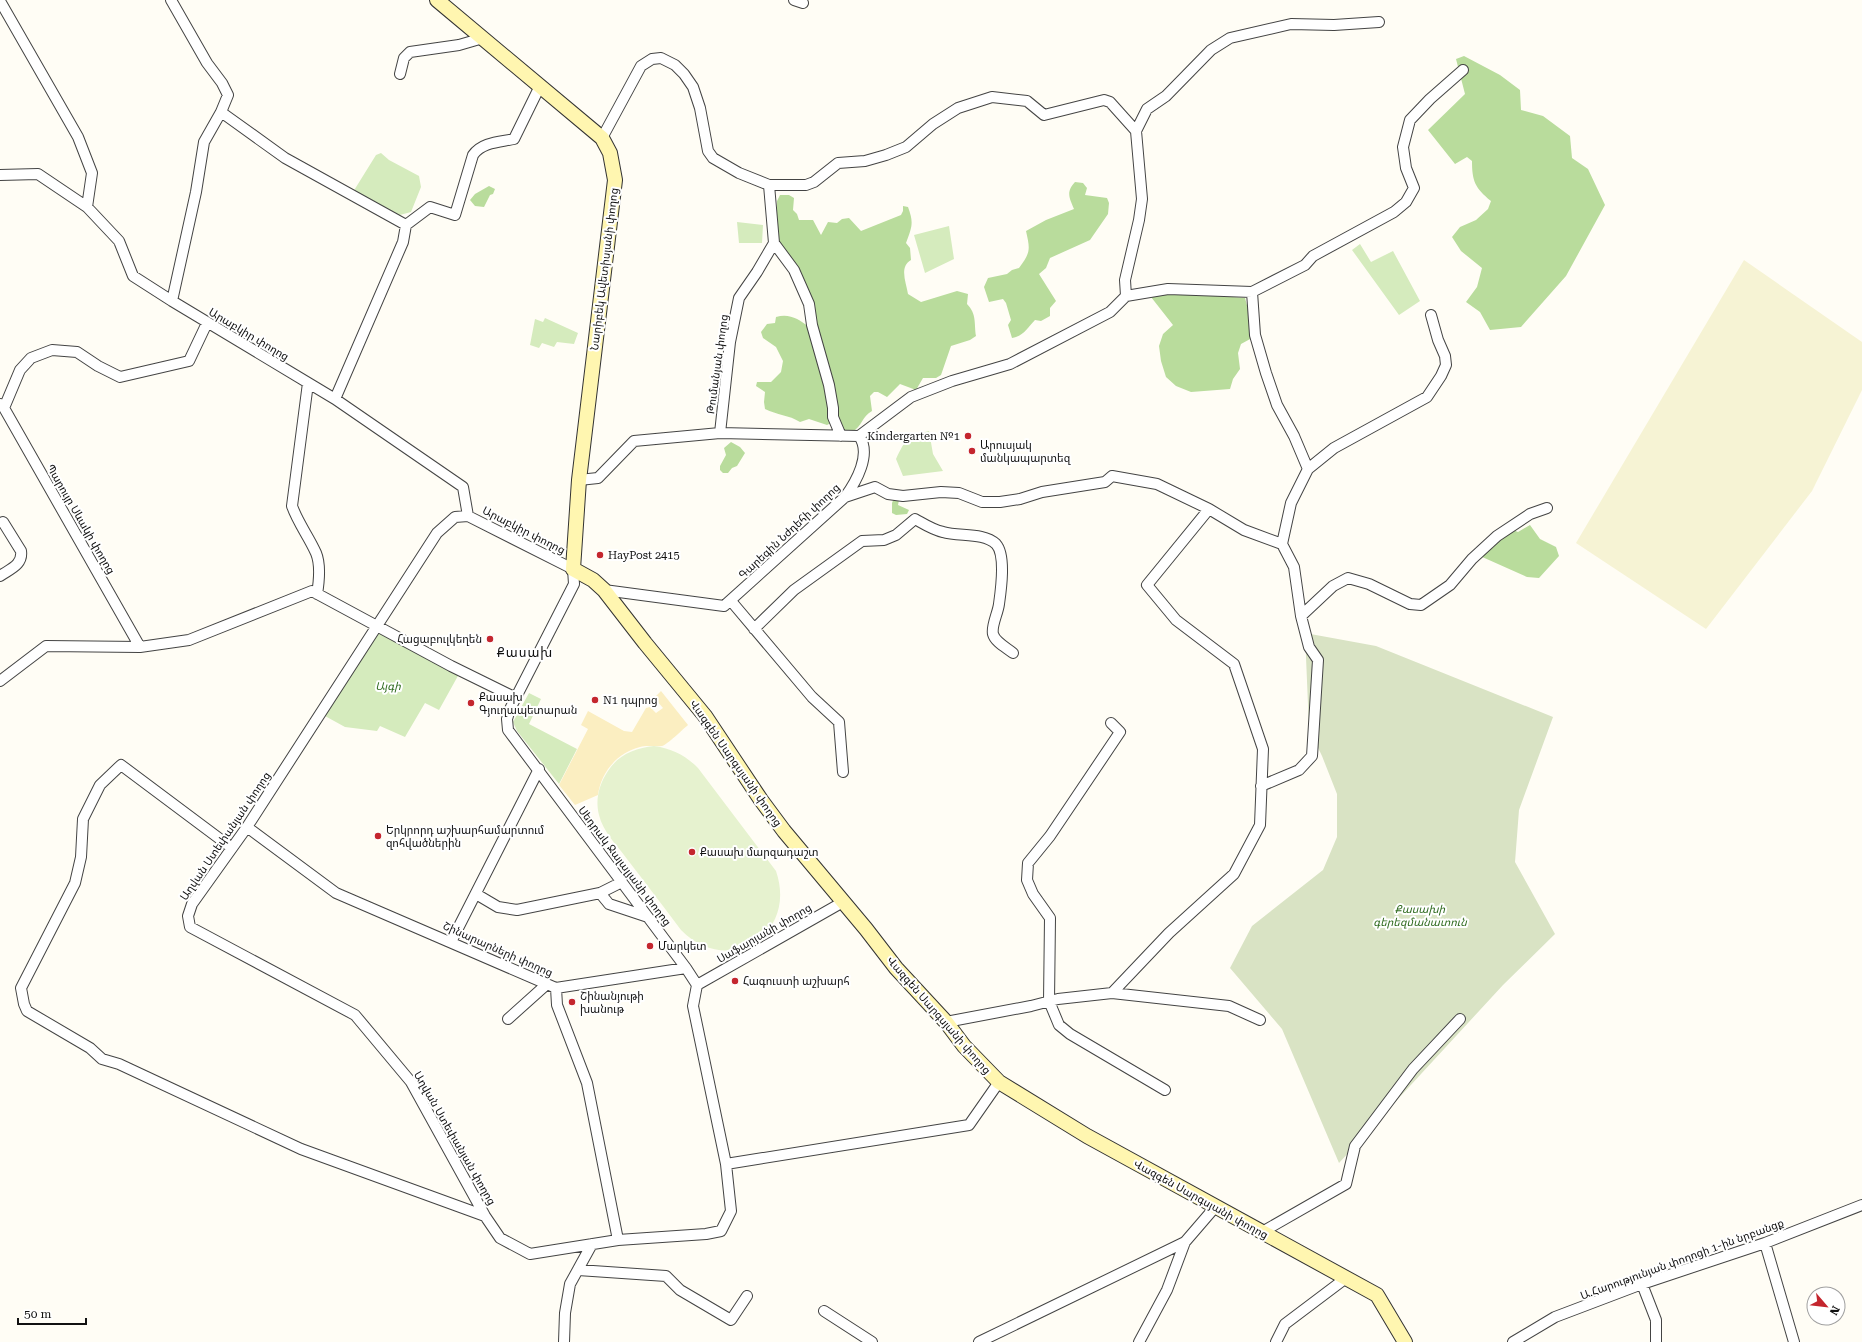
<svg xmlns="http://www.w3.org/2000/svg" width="1862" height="1342" font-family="'Roboto Serif','Noto Sans Armenian',serif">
<rect width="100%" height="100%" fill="#fffdf5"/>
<!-- farmland -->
<path fill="#f6f3d4" d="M1744,260L1862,342V390L1812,491L1706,629L1576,543Z"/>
<!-- green -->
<path fill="#d5ebbd" d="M381,153L389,160L419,176L421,187L411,212L396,216L353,192L376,155Z
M737,222L763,225L762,243H739Z
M949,226L954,259L925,273L914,235Z
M1360,244L1371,262L1393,251L1420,301L1399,315L1352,250Z
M545,318L578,333L574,344L557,342L554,347L542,343L539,348L530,345L535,319L543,322Z
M929,431L933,454L943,471L903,476L896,459C906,438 907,437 929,431Z
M375,627L459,674L439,710L425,703L405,737L380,726L377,731L345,727L325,716Z
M529,693L541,699L529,724L577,749L559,784L517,731L513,722Z"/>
<!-- forest -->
<path fill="#b9dc9c" d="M1464,56L1500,75L1520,90L1521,110L1543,116L1570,136L1572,158L1588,169L1605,205L1566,276L1521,327L1490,330L1480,312L1466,302L1477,287L1482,268L1461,251L1452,237L1460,227L1476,220L1488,209L1491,201C1475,188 1472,181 1472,161L1467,157L1455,164L1428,130L1465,94L1456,59Z
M1075,182L1083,183L1087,188L1085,195L1107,198L1109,203L1108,214L1090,240L1050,258L1046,268L1039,274L1056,301L1050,308V316L1041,321L1035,320C1027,328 1024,336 1012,338L1008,325L1011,320L1006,303L1003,299L989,302L984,287L988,278L1007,274L1012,270L1019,268C1031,252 1030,249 1026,231L1046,220L1074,209C1069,197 1066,192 1075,182Z
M489,186L495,189L493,194L490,195L484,207L475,206L470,200L475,194Z
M780,195H789L794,198L793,210L797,214L799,220H813L821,235L828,222L837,223L842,219L849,218L861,231L901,215L903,211V206L908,207C914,223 912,227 906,243L910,248L911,260C899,267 906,282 908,294L921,302L957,291L968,294L967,304C977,314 974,324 976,336L970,340L951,346L941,375L936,378H923L916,390L900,384L887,397L878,392H874L870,396L872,411C862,416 862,427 852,432L842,430L831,423L827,425L809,419L800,422C789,415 777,415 765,409L764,402L765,392L756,386L757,382H771L781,372L783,361L776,347L763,338L761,332L767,324L775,323L776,317C789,313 799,319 809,327L812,306L794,266L777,238V201Z
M1182,293L1245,298L1251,320L1252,338L1241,344L1238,353L1240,369L1233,379L1230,389L1191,392L1176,386L1166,377L1161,361L1159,346L1163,334L1173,325L1151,297L1156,294Z
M731,442L740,447L745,453L737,466L732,468L728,473H723L720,470V466L726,455L724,448Z
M894,498L899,500L898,505L909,510L907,514L896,515L892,513V503Z
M1530,525L1540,539L1556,547L1559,556L1539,578L1527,577L1480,556L1513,530L1518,532Z"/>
<!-- sand -->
<path fill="#fbeec1" d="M661,691L688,725C683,729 667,745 662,746C655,747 647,745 640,747C617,753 601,772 598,795L575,805L559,785L588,729L581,725L588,711L624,731L632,732L646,708L650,707L656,713L663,708L657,701L652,700Z"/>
<!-- cemetery -->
<path fill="#d9e3c4" d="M1305,633L1376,646L1553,717L1519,810L1515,862L1555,934L1503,985L1339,1163L1282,1029L1230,968L1252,926L1323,870L1337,837V794L1322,756L1309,729Z"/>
<!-- pitch -->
<path fill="#e6f2cf" d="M654,746C673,749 685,755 698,768L776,871C798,935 728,978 681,930C663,906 645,882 627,859C617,845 603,832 599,815C595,800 599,784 608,771C618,755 635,748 654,746Z"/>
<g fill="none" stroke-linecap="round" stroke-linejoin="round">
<!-- street casing -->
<g stroke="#444" stroke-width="12">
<path id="street" d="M171,0L207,63L222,83L228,95L221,112L204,142L196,192L172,301L335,399L463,487L468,516
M794,0L803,3
M0,1L78,137L92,173L87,207L119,241L133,276L172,301
M400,74L404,58L410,52L459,45L483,38
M221,112L285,158L406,225
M1136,131L1147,109L1166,96L1211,50L1230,38L1291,24L1334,25L1379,22
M602,138L641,66L652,59L661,58L675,65L684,74L693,87L700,108L708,151L713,158L739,173L769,185L774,243L757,272L739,298L730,342L720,433
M0,175L38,174L87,207
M769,185H806L814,182L838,163L865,161L886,155L906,147L933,124L958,108L992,97L1027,101L1044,115L1104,100L1110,102L1136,131L1142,199L1139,220L1125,280L1126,296
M774,243L794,270L809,304L812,325L829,385L833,408V417L841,436
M1252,292L1305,265L1313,256L1394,212L1406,202L1414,188L1406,168L1403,147L1410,120L1430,99L1463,70
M1126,296L1168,289L1252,292L1255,335L1266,373L1277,405L1294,436L1308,469
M308,383L292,506C298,523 309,537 316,553C321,565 319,582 317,594
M335,399L403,242L406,225L430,207L455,215L473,155C482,142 500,142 514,139L540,86
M0,404L4,408L140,647
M4,408L20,370L31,358L52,350L77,352L98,366L120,377L189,361L207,323
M859,436L911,397L952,381L1010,364L1110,312L1126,296
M579,480L598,478L634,441L720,433L859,436
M845,497L875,487L888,494L903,496L941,492L959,493L982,502H1000L1020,499L1042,492L1105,482L1112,476L1157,484L1209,509L1244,530L1282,544
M468,516L573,569L574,584L510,709L507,719L508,730L686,968L697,985L693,1006L726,1164L731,1211L721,1231L706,1234L618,1240L530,1254L500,1238L485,1216L411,1082L355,1015L190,927L188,916L192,904L247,827L437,533L455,517Z
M0,576C10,569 23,565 21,551L3,522
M604,590L724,606L845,497C856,482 872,454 859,436
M731,601L812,697L839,722L843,772
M1301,616L1333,586L1348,578L1369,584L1410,604L1421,605L1450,585L1472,559L1497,536L1530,514L1547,508
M754,629L794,590L862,541L884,540L896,535L915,519C924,524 933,530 943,532C959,537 983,532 996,544C1006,555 1001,590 999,604C998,613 991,626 993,634C995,642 1007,648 1013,653
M0,681L46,646L140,647L189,640L312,591L451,666L516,698
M1111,723L1120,732L1050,836L1028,863L1027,880L1033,894L1050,918L1049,1001L1059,1025L1070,1034L1165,1090
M1261,786L1299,770L1312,756L1318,660L1309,647L1301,616L1294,567L1282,544L1291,503L1308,469L1334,448L1427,397L1441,376L1446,365L1445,356L1438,340L1431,315
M247,827L336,893L556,988
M232,848L121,765L100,785L83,819L81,857L75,883L21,988L24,1004L27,1011L90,1048L102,1059L119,1064L301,1149L485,1216
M600,893L609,904L648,917
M476,894L498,907L517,910L600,893L622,882
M451,942L539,769
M697,985L843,902
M556,988L557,1005L587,1083L618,1240
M556,988L686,968
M1112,993L1169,933L1234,874L1260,825L1263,749L1234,664L1176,620L1147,585L1209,509
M508,1019L547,984
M946,1022L1031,1006L1058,999L1112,993L1229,1006L1260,1020
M726,1164L969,1125L999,1082
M1262,1232L1346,1184L1355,1146L1413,1069L1460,1019
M1765,1243L1794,1342
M578,1270L666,1276L680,1290L731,1320L747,1296
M1642,1284L1656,1320V1342
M824,1311L872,1342
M564,1342L565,1313L570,1284L592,1244
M979,1342L1185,1242L1216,1206
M1139,1342L1167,1290L1185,1242
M1276,1342L1285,1324L1346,1278
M1513,1342L1555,1317L1642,1284L1765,1243L1862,1205"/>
</g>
<!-- secondary casing -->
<g stroke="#333" stroke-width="16">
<path id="secondary" d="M437,0L602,138L610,153L615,180L579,480L573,569L593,580L604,590L645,643L705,716L761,800L784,831L866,929L896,968L946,1022L964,1046L999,1082L1087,1136L1377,1295L1405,1342"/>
</g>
<!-- street -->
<use href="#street" stroke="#fff" stroke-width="10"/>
<!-- secondary -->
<use href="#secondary" stroke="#fff6b0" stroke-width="14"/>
</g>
<!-- markers -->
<g fill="#c4262e" stroke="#fff" stroke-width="1.5">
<circle cx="968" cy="436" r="4"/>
<circle cx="972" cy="451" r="4"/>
<circle cx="600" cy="555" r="4"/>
<circle cx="490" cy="639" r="4"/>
<circle cx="595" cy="700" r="4"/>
<circle cx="471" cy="703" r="4"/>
<circle cx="378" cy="836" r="4"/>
<circle cx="692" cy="852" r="4"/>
<circle cx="650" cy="946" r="4"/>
<circle cx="735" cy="981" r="4"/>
<circle cx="572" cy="1002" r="4"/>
</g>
<g text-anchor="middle" stroke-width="4" stroke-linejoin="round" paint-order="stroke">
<!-- street labels -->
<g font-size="11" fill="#111" stroke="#fff">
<text transform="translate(604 269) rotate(-83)" y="4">Նարիբեկ Ավետիսյանի փողոց</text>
<text transform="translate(249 334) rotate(31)" y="4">Արաբկիր փողոց</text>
<text transform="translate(717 364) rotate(-82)" y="4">Թումանյան փողոց</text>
<text transform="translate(81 519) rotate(60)" y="4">Պարույր Սևակի փողոց</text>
<text transform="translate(524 530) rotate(27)" y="4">Արաբկիր փողոց</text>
<text transform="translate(789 531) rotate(-43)" y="4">Գարեգին Նժդեհի փողոց</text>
<text transform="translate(736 763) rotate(55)" y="4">Վազգեն Սարգսյանի փողոց</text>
<text transform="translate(225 836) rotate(-56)" y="4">Աղվան Ստեփանյան փողոց</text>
<text transform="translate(625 866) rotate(53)" y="4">Սեդրակ Ջալալյանի փողոց</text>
<text transform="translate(764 933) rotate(-30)" y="4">Սաֆարյանի փողոց</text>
<text transform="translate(498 949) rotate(24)" y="4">Շինարարների փողոց</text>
<text transform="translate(939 1015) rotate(49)" y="4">Վազգեն Սարգսյանի փողոց</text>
<text transform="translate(455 1138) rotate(60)" y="4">Աղվան Ստեփանյան փողոց</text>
<text transform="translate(1201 1199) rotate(29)" y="4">Վազգեն Սարգսյանի փողոց</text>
<text transform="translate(1682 1259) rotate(-20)" y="4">Ա.Հարությունյան փողոցի 1-ին նրբանցք</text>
</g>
<!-- poi labels -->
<g font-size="11" fill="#111" stroke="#fff" text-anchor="start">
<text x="960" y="440" text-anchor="end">Kindergarten №1</text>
<text x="980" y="449">Արուսյակ<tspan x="980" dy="13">մանկապարտեզ</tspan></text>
<text x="608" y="559">HayPost 2415</text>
<text x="482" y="643" text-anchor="end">Հացաբուլկեղեն</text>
<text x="479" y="701">Քասախ<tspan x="479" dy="13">Գյուղապետարան</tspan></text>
<text x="603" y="704">N1 դպրոց</text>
<text x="386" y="834">Երկրորդ աշխարհամարտում<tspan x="386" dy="13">զոհվածներին</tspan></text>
<text x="700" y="856">Քասախ մարզադաշտ</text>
<text x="658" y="950">Մարկետ</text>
<text x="743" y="985">Հագուստի աշխարհ</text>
<text x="580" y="1000">Շինանյութի<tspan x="580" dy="13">խանութ</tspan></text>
</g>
<!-- park labels -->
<g font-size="11" font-style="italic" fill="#2f6b1f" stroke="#fff">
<text x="388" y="690">Այգի</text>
<text x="1420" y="913">Քասախի<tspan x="1420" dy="13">գերեզմանատուն</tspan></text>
</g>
<!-- quarter labels -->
<g font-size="13" letter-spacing="1" fill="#111" stroke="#fff">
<text x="525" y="657">Քասախ</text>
</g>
</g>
<!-- north arrow -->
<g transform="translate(1826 1306) rotate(118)"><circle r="19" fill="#ffffff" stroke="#a0a0a0"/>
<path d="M0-3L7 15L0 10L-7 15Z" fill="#c4262e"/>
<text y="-6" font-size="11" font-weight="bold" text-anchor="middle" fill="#111111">N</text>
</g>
<!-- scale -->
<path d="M18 1318v6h68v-6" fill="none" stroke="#111111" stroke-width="2"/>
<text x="24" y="1318" font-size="12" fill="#111111" stroke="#ffffff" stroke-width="3" paint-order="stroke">50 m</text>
</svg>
